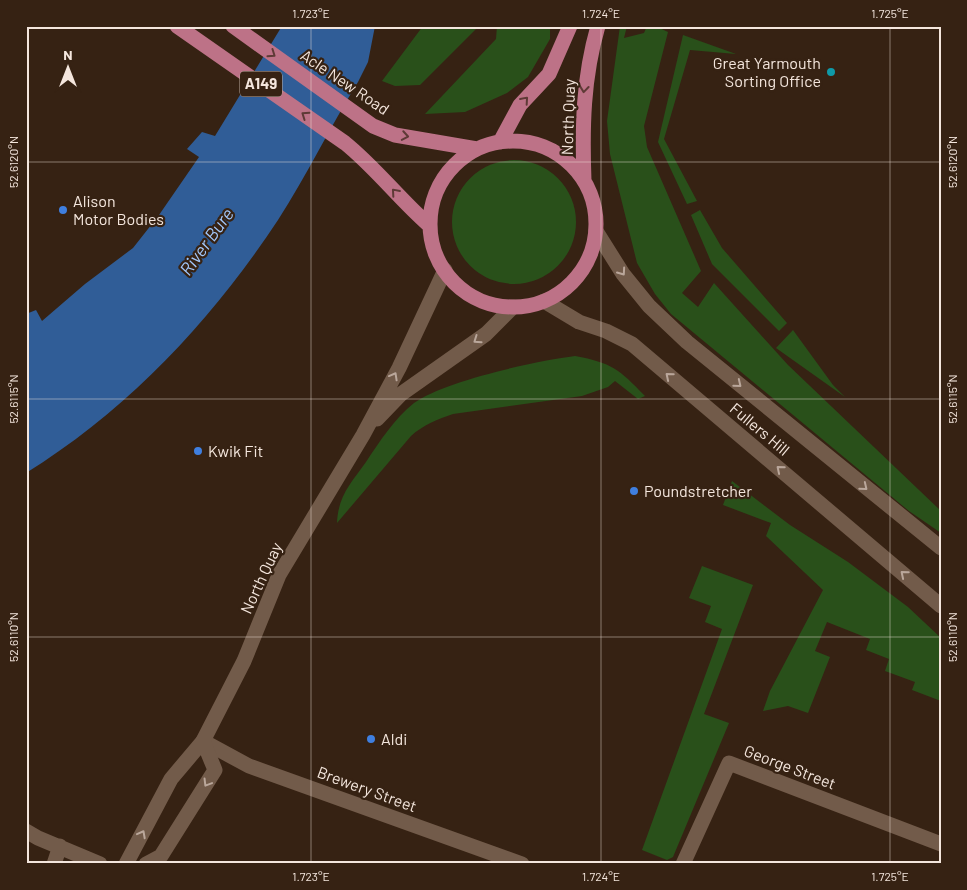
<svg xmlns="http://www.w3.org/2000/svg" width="967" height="890" font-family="Barlow,sans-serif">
<rect width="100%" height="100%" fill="#362213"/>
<!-- green -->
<path fill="#29501a" d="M423,26H479L420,85L395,86L382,81Z
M497,26H550V39L528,77L507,93L465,112L425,114L496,39Z
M620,26H627L624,38L644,33L647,26H655L668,32L644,126L647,147L701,271L682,293L698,307L714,283L788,365L941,511V533L909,511L671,314L655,294L637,263L610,154L607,121Z
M683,35L736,54L690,50L664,139L697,201L687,204L658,142Z
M452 222a62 62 0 1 1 124 0a62 62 0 1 1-124 0Z
M700,210L722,248L787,323L779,331L712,264L691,215Z
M793,330L833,385L845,397L776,348Z
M575,356C612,363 619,369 645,396L638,399L615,381L608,387L582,396L453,414C438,419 423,425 411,436L337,523C338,496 351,483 366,462C380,441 394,419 414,403C444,381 536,361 575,356Z
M732,481L790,525L848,562L908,607L941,638V701L912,690L915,682L885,671L889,659L866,650L870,639L827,622L815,651L830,657L808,713L788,706L763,711L770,691L823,590L766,536L771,523L723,505Z
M702,566L753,585L704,714L729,723L673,857L667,860L642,850L722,629L705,622L711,606L689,598Z"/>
<!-- water -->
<path fill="#305d97" d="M282,26H375L368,62L358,82C330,127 307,175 278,220C212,320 129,409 26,473V314L36,310L42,321L85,284L133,248L159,215L199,157L187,149L202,132L215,136Z"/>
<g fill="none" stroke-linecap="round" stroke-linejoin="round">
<!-- street -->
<path stroke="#725b4a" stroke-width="15" d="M203,741L249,766L522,864
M26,831L38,838L100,864
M54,864L60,846
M683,864L729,763L941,844"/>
<!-- secondary -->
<path stroke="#725b4a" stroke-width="15" d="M596,231L623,274L649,306L687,342L941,548
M544,301L579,322L606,331L632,344L941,606
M377,419L401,394L486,334L513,307
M126,864L171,779L203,741L244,661L279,575L363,435L399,368L445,270
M146,864L161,856L215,770L203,741"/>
<!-- primary -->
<path stroke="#bd7287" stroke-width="15" d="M177,26L345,143C376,168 400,200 430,226
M233,26L373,126L395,135L477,149
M430 224a83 83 0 1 1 166 0a83 83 0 1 1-166 0Z
M500,142L520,105L549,74L570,26
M584,181C582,127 583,78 598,26"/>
</g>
<!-- one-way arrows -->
<defs><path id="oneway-chevron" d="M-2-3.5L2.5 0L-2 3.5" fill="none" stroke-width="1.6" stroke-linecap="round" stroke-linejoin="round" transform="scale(1.25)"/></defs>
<g stroke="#5e3a36">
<use href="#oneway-chevron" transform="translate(272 54) rotate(35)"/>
<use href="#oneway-chevron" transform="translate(584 89) rotate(96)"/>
<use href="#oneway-chevron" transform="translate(525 100) rotate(-49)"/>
<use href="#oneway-chevron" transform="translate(305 115) rotate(-145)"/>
<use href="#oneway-chevron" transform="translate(405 136) rotate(10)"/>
<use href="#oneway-chevron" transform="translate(395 192) rotate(-131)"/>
</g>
<g stroke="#baa79b">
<use href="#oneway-chevron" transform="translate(622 272) rotate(55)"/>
<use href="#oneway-chevron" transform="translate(477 340) rotate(145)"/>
<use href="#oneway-chevron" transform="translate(394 376) rotate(-61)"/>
<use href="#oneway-chevron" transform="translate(669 376) rotate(-140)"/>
<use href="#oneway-chevron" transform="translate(738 384) rotate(39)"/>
<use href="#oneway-chevron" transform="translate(780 469) rotate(-140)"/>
<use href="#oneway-chevron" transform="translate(864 487) rotate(39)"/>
<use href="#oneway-chevron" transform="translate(904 574) rotate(-140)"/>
<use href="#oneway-chevron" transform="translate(207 783) rotate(121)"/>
<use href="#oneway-chevron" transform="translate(142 834) rotate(-62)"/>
</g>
<!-- ticks -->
<path fill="none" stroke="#f4e6dd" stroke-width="1" stroke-opacity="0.45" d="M311,26V864M601,26V864M890,26V864M26,162H941M26,399H941M26,637H941"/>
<!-- markers -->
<circle fill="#0f9aa8" stroke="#362213" stroke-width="2" cx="831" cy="72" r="5"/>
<g fill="#3f7fe0" stroke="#362213" stroke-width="2">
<circle cx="63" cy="210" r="5"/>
<circle cx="198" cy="451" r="5"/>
<circle cx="634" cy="491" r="5"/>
<circle cx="371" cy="739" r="5"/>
</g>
<g text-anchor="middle" stroke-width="4.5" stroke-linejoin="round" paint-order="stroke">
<!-- shield labels -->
<rect fill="#362213" stroke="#bbaba0" stroke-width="1" x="240" y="71.5" width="42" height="25" rx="4"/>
<g font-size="15" font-weight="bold" fill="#f4e6dd">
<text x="261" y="89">A149</text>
</g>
<!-- poi labels -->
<g font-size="16" fill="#f4e6dd" stroke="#362213" text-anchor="start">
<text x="821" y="69" text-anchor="end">Great Yarmouth<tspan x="821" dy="18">Sorting Office</tspan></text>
<text x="73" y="207">Alison<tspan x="73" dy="18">Motor Bodies</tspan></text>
<text x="208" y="457">Kwik Fit</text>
<text x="644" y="497">Poundstretcher</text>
<text x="381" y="745">Aldi</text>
</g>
<!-- street labels -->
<g font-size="16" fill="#f4e6dd" stroke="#362213">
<text transform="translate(345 82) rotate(34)" y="6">Acle New Road</text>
<text transform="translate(568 117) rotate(-88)" y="6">North Quay</text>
<text transform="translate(760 429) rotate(40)" y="6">Fullers Hill</text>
<text transform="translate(261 578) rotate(-65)" y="6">North Quay</text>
<text transform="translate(790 767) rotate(21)" y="6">George Street</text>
<text transform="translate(367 789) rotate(20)" y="6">Brewery Street</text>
</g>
<!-- water labels -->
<g font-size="18" font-style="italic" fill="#a2c7fa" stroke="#362213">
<text transform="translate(207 242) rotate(-54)" y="6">River Bure</text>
</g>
</g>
<!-- border -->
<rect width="967" height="890" fill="none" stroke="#362213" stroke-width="55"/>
<!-- north arrow -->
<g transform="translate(68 68)" stroke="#362213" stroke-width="4" paint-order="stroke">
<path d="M0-4L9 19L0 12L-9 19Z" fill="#f4e6dd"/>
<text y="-8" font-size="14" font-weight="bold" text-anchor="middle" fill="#f4e6dd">N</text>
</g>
<rect x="28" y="28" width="912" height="834" fill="none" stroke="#f4e6dd" stroke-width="2"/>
<g font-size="12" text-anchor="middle" fill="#f4e6dd">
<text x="311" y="18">1.723°E</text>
<text x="601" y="18">1.724°E</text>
<text x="890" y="18">1.725°E</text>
<text transform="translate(14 162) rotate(-90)" y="4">52.6120°N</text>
<text transform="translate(953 162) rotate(-90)" y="4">52.6120°N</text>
<text transform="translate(14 399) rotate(-90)" y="4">52.6115°N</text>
<text transform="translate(953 399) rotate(-90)" y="4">52.6115°N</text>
<text transform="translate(14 637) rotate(-90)" y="4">52.6110°N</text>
<text transform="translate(953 637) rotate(-90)" y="4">52.6110°N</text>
<text x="311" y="881">1.723°E</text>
<text x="601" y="881">1.724°E</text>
<text x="890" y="881">1.725°E</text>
</g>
</svg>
